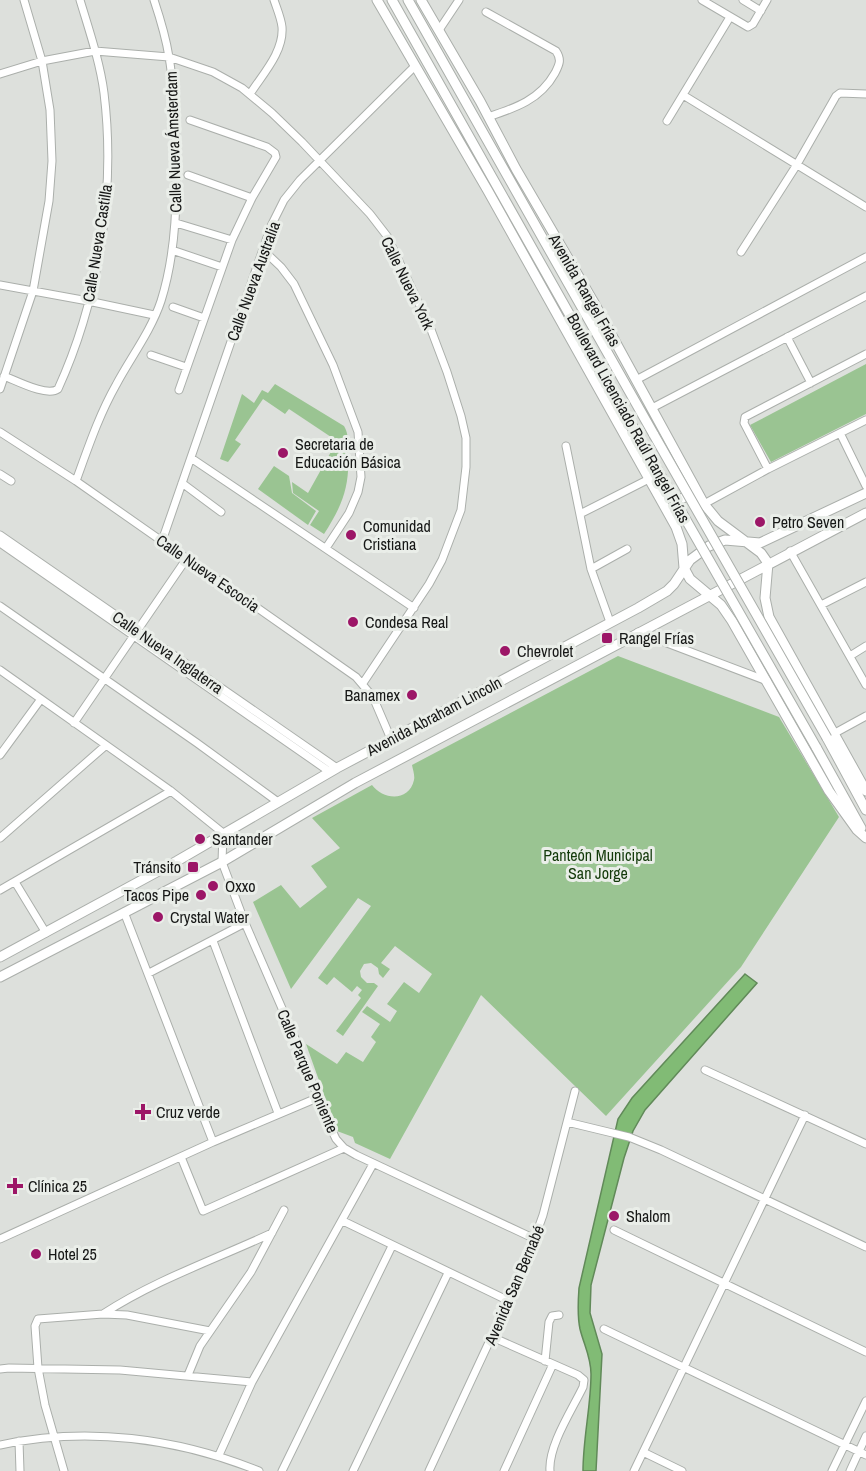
<svg xmlns="http://www.w3.org/2000/svg" width="866" height="1471" font-family="'Archivo Narrow',sans-serif">
<rect width="100%" height="100%" fill="#dde0dc"/>
<!-- green -->
<path fill="#9ac492" d="M866,364V414L771,462L750,425Z
M275,384L344,426C349,434 348,444 348,453C350,487 342,506 324,534L310,525L319,511L293,493L292,482L308,493L337,441L289,409L285,414L263,399L235,440L241,444L228,462L220,459L242,394L254,403L262,390L268,393Z
M274,466L289,476L292,493L316,511L308,525L258,489Z
M618,656L779,717L839,817L741,967L606,1116L481,995L390,1159L355,1143L353,1137L337,1131L306,1044L337,1064L346,1052L363,1062L376,1042L371,1037L380,1024L362,1012L367,1006L390,1022L397,1011L387,1004L404,982L419,993L432,974L395,946L381,963L390,969L383,978L379,974L378,968L371,963L364,964L360,971L361,977L367,983H374L378,986L343,1036L336,1031L361,998L358,995L362,990L357,986L352,992L334,977L327,985L318,978L371,906L358,898L291,989L253,902L281,885L300,908L327,887L311,866L340,848L312,818L372,785C383,800 409,802 414,780C415,776 413,770 412,765Z"/>
<!-- water -->
<path fill="#81bb75" stroke="#618a59" stroke-width="1.5" d="M745,974L757,983L645,1110L633,1131L624,1158L591,1285L590,1313L602,1354L596,1471H583C583,1438 591,1406 591,1374C591,1357 584,1345 580,1329C577,1315 578,1302 579,1288L618,1119L632,1098Z"/>
<g fill="none" stroke-linecap="round" stroke-linejoin="round">
<!-- minor casing -->
<g stroke="#abafab" stroke-width="9">
<path id="minor" d="M702,0L748,27L753,24L767,0
M743,0L761,11
M486,12L556,51C562,60 559,65 555,73C540,100 515,108 488,117
M439,30L459,0
M0,74L42,61L95,51L169,57L213,72L242,88L272,113L302,142L370,214L387,236L430,327L447,372L461,416L466,438V467L461,510L442,560L429,584L363,683
M250,94C262,75 284,52 282,27C281,18 277,9 274,0
M683,95L866,207
M667,121L730,17
M188,175L252,198
M176,223L232,240
M172,250L222,267
M263,250L281,267L294,284L333,365L358,432L361,477L358,492L349,513L326,548
M741,252L796,166L836,96L840,93L866,94
M0,285L88,301L154,315
M173,307L204,318
M787,337L811,383
M151,355L186,367
M4,376C17,381 47,397 58,389C99,299 116,191 104,93C100,62 89,30 80,0
M636,380L866,257
M0,389L33,291L49,201L52,161L50,110L42,61L24,0
M179,390L232,240L252,198L276,157L275,153L267,147L190,120
M652,408L866,296
M0,432L76,481L356,677L373,697L391,739
M840,433L866,486
M566,446L591,569L610,622
M191,458L414,608
M768,469L744,423L745,417L866,354
M0,474L11,481
M76,481C88,448 99,415 116,385C131,357 151,331 161,301C177,250 177,196 176,143C175,115 174,85 169,57C166,38 160,18 154,0
M182,483L221,512
M704,504L768,469L866,420
M580,514L649,479
M0,535L337,768
M162,541L271,226L284,200L300,180L415,66
M0,543L330,772
M790,551L866,685
M591,569L627,549
M821,605L866,582
M0,606L197,743L278,802
M638,632L767,681
M850,656L866,646
M0,670L171,791L223,833L222,862L245,923L297,1043L325,1116L336,1139L344,1148L356,1155L535,1239
M74,723L187,558
M835,733L866,716
M0,755L41,699
M0,838L105,746
M15,882L46,933
M0,890L171,791
M124,912L213,1142
M213,941L278,1113
M149,973L245,923
M705,1070L866,1144
M567,1122L629,1137L661,1150L866,1247
M181,1157L203,1211L344,1148
M343,1221L509,1301
M614,1230L866,1352
M0,1239L213,1142L317,1098
M103,1314C155,1280 216,1259 272,1233
M604,1329L866,1455
M492,1337L578,1375L584,1380L583,1387C572,1410 548,1446 550,1471
M545,1361L549,1322L552,1316L559,1315
M0,1369L9,1368L120,1370L252,1382
M188,1375L200,1346L251,1272L284,1210
M19,1441L20,1471
M0,1445C87,1426 177,1438 259,1471
M643,1452L682,1471
M219,1455L252,1382L373,1164
M64,1471L45,1405L38,1368L35,1326L38,1319L103,1314L127,1315L210,1331
M282,1471L392,1246
M353,1471L448,1273
M429,1471L525,1265L543,1215L575,1091
M504,1471L553,1364
M634,1471L805,1115
M832,1471L866,1401
M850,1471L866,1436"/>
</g>
<!-- major casing -->
<g stroke="#abafab" stroke-width="11">
<path id="major" d="M377,0L488,191L676,527L682,544L684,568L690,579L721,605L732,621L829,791L857,830L866,838
M392,0L642,443
M408,0L654,435
M421,0L480,101L516,169L593,301L704,504L718,521L761,553L768,563
M669,513C674,503 683,494 696,496
M768,563L765,598L769,617L866,791
M827,738L866,810
M816,747L861,828
M0,957L177,861L337,768L638,608L667,591L674,584L690,560L709,546L725,540L760,543L866,493
M0,977L222,862L355,783L866,513"/>
</g>
<!-- minor -->
<use href="#minor" stroke="#fff" stroke-width="7"/>
<!-- major -->
<use href="#major" stroke="#fff" stroke-width="9"/>
<!-- major-bridge casing -->
<g stroke="#abafab" stroke-width="11" stroke-linecap="butt">
<path id="major-bridge" d="M654,435L827,738
M642,443L816,747"/>
</g>
<!-- major-bridge -->
<use href="#major-bridge" stroke="#fff" stroke-width="9"/>
</g>
<!-- markers -->
<g fill="#9c1667" stroke="#eaeee9" stroke-width="2">
<circle cx="283" cy="453" r="6"/>
<circle cx="760" cy="522" r="6"/>
<circle cx="351" cy="535" r="6"/>
<circle cx="353" cy="622" r="6"/>
<rect x="601" y="632" width="12" height="12" rx="3"/>
<circle cx="505" cy="651" r="6"/>
<circle cx="412" cy="695" r="6"/>
<circle cx="200" cy="839" r="6"/>
<rect x="187" y="861" width="12" height="12" rx="3"/>
<circle cx="213" cy="886" r="6"/>
<circle cx="201" cy="895" r="6"/>
<circle cx="158" cy="917" r="6"/>
<path d="M140 1103h6v6h6v6h-6v6h-6v-6h-6v-6h6z"/>
<path d="M12 1177h6v6h6v6h-6v6h-6v-6h-6v-6h6z"/>
<circle cx="614" cy="1216" r="6"/>
<circle cx="36" cy="1254" r="6"/>
</g>
<g text-anchor="middle" stroke-width="6" stroke-linejoin="round" paint-order="stroke">
<!-- street labels -->
<g font-size="16" fill="#171817" stroke="#eaeee9">
<text transform="translate(173 142) rotate(-92)" y="6">Calle Nueva Ámsterdam</text>
<text transform="translate(97 243) rotate(-81)" y="6">Calle Nueva Castilla</text>
<text transform="translate(253 281) rotate(-70)" y="6">Calle Nueva Australia</text>
<text transform="translate(408 283) rotate(64)" y="6">Calle Nueva York</text>
<text transform="translate(585 290) rotate(60)" y="6">Avenida Rangel Frías</text>
<text transform="translate(629 418) rotate(61)" y="6">Boulevard Licenciado Raúl Rangel Frías</text>
<text transform="translate(208 573) rotate(35)" y="6">Calle Nueva Escocia</text>
<text transform="translate(168 652) rotate(35)" y="6">Calle Nueva Inglaterra</text>
<text transform="translate(434 716) rotate(-28)" y="6">Avenida Abraham Lincoln</text>
<text transform="translate(308 1071) rotate(67)" y="6">Calle Parque Poniente</text>
<text transform="translate(514 1285) rotate(-67)" y="6">Avenida San Bernabé</text>
</g>
<!-- poi labels -->
<g font-size="16" fill="#171817" stroke="#eaeee9" text-anchor="start">
<text x="295" y="450">Secretaria de<tspan x="295" dy="18">Educación Básica</tspan></text>
<text x="772" y="528">Petro Seven</text>
<text x="363" y="532">Comunidad<tspan x="363" dy="18">Cristiana</tspan></text>
<text x="365" y="628">Condesa Real</text>
<text x="619" y="644">Rangel Frías</text>
<text x="517" y="657">Chevrolet</text>
<text x="400" y="701" text-anchor="end">Banamex</text>
<text x="212" y="845">Santander</text>
<text x="181" y="873" text-anchor="end">Tránsito</text>
<text x="225" y="892">Oxxo</text>
<text x="189" y="901" text-anchor="end">Tacos Pipe</text>
<text x="170" y="923">Crystal Water</text>
<text x="156" y="1118">Cruz verde</text>
<text x="28" y="1192">Clínica 25</text>
<text x="626" y="1222">Shalom</text>
<text x="48" y="1260">Hotel 25</text>
</g>
<!-- park labels -->
<g font-size="16" fill="#133a0a" stroke="#eaeee9">
<text x="598" y="861">Panteón Municipal<tspan x="598" dy="18">San Jorge</tspan></text>
</g>
</g>
</svg>
